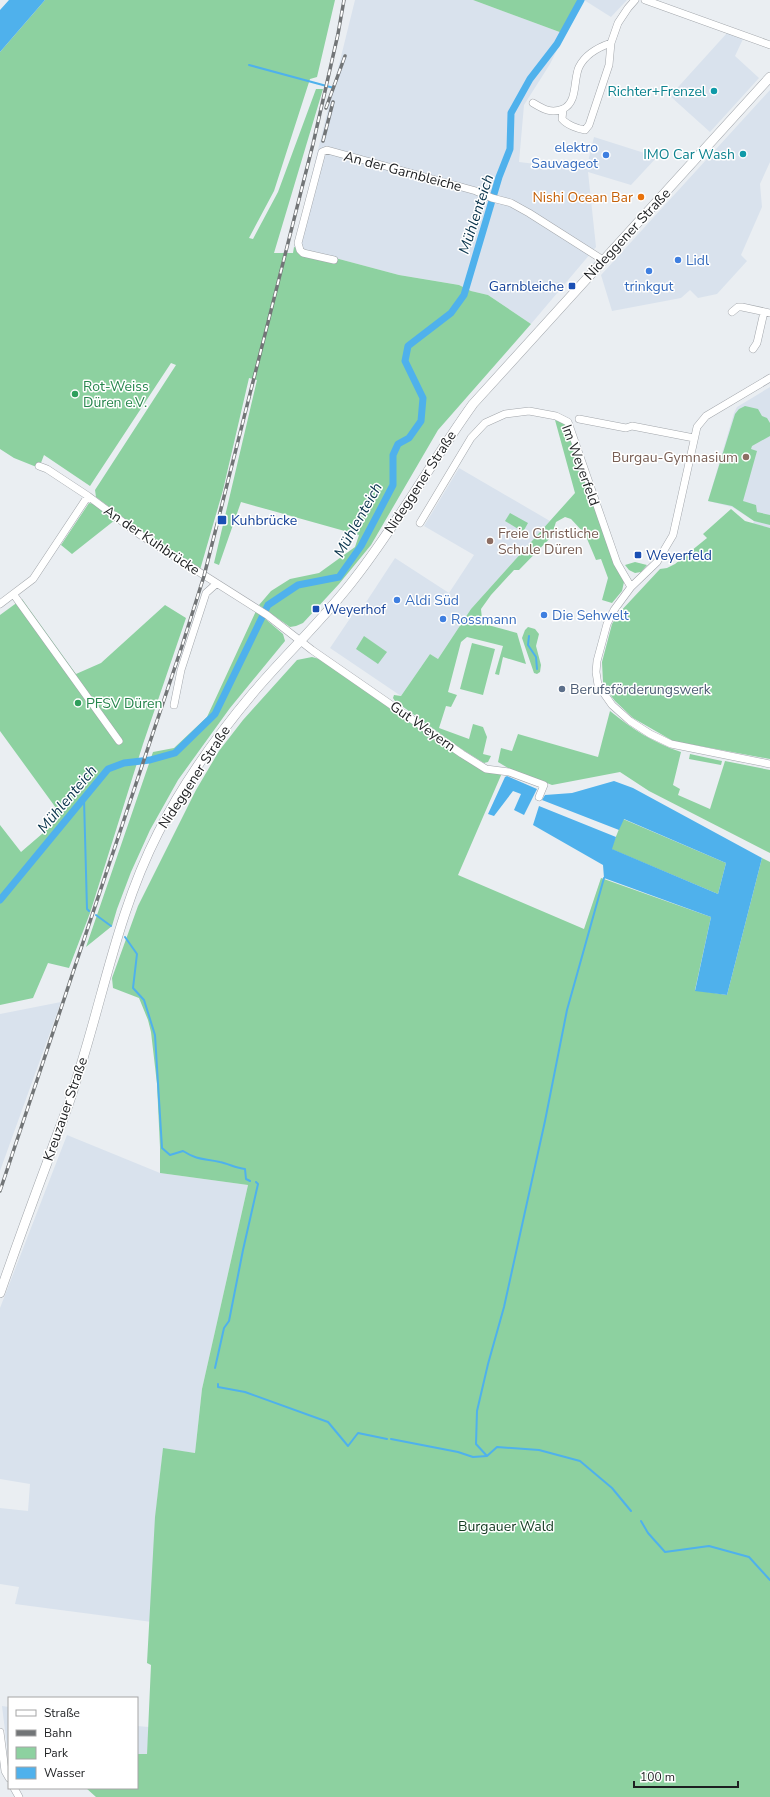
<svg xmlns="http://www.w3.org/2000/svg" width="770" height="1797" font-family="'Nunito Sans',sans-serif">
<rect width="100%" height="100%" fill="#eaeef2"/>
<!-- built -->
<path fill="#d9e2ed" d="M355,0H473L565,34L550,64L524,105L519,162L544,165L587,166L594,137L657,157L631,185L588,172L596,247L531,324L488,295L471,291L459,285L399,275L294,247Z
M584,0H627L611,17Z
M727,33L743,39L735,56L759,78L710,132L670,96Z
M770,90V162L760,184L762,207L741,255L747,261L717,294L698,298L690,290L681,298L612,311L601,275Z
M770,387V528L753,524L754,521L732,507L708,501L734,413L737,407Z
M459,468L550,521L471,609L438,659L430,654L401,696L330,648L353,614L357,616L395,558L449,593L474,555L424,526Z
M61,1002L0,1171V1014Z
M67,1135L160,1173L248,1185L202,1389L195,1453L163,1449L156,1511L152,1622L15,1604L19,1587L0,1584V1508L28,1511L30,1484L0,1479V1308Z
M2,1706L9,1707V1763Z
M137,1726L149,1727L147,1754H137Z"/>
<!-- green -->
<path fill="#8dd1a0" d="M45,0H335L317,77L310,79L274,191L249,238L253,239L278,192L316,89H323L274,253H293L294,247L399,275L459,285L471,291L488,295L531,324L438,430L371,545L339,584L303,623L296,626L290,627L259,605L271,591L290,579L319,573L355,547L359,535L241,502L219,565L214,563L257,380L249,378L223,490L200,570L141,531L96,497L95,490L176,365L171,363L90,486L44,455L39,468L14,458L0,449V52Z
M473,0H584L565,34Z
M745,406L758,409L762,416L767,418L770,423V436L752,446L751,449L757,451L743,501L756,505L757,512L770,515V525L754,521L732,506L708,501L735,414L739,409Z
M555,420L565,422L614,564L624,582L622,591L612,603L602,600L608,578L601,559L596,560L585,534L571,519L565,517L556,522L554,528L556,532L519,570H514L491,595L481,609L482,619L488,625L517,633L526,664L503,657L499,675L495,674L503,646L467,637L461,642L448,692L457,695L451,707L446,706L439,728L469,739L473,724L483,727L487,737L483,754L491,756L488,762L484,763L460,748L395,701L393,698L394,695L401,696L430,654L438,659L471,609L575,493Z
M89,503L94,504L115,520L72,554L61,545Z
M731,509L745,521L770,528V759L673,741L633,718L615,701L608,692L603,682L602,662L612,624L619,613L660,569L667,568L675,564L707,538L703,534Z
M510,513L528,523L523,532L505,521Z
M635,562L647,565L641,572L635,573L629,570L625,565Z
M22,599L76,674L101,663L165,605L186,618L143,744L90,913L69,968L48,963L33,998L0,1005V825L21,852L57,821L56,808L0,731V615Z
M256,611L283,634L285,641L230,708L178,780L150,830L131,872L117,909L112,926L86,947L153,752L174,748L207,717Z
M528,627L535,629L539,634L536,646L541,665L540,672L537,674L534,673L522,638L525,630Z
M364,636L387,652L378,664L356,649Z
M472,643L495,649L483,695L460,689Z
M312,657L323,660L457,754L502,773L458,875L584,929L601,878L711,917L695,990L727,995L762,858L770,862V1797H96L86,1788H137V1754H147L151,1665L147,1663L155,1517L163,1448L195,1453L202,1389L248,1185L160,1173V1147L157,1084L151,1032L148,1020L139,998L113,988L112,978L138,906L196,790L219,751L243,720L297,660Z
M610,711C632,729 654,743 681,752L673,785L680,789L678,795L710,809L725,761L770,770V853L649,791L620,772L552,785L508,768L498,762L501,748L512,751L518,734L598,757Z
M690,754L722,761L721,765L689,759Z
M623,819L726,863L718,894L611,849Z"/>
<!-- water -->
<path fill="#4fb1ec" d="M9,0H45L0,52V10Z
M507,776L537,789L524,815L514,810L521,794L513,791L494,816L488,814L505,777Z
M614,781L633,788L762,858L727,995L695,991L711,917L604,878L603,865L533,825L539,806L616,837L612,849L718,894L726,863L624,819L619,830L542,800L545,795L572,793Z"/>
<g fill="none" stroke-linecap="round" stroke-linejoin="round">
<!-- stream -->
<path stroke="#4fb1ec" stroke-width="2" d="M249,65L334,88
M529,636L528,645L536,657L537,669
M84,799L87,909L89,911
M96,915L111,926
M125,937L137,954L133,988L144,1000L155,1035L162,1148L170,1155L183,1151C199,1161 204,1158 220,1162C229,1164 236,1168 245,1169L246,1179L250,1181
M215,1368L224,1328L229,1321L243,1250L258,1184L256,1182
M218,1384V1387L245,1392L328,1422L348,1446L358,1433L387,1439
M391,1439L458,1452L473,1457L487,1456L497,1447L539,1450L580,1461L612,1488L631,1511
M487,1456L476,1444L477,1411L488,1364L504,1307L545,1121L567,1010L604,878
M641,1521L648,1533L665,1552L709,1546L749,1557L770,1580"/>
<!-- canal -->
<path stroke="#4fb1ec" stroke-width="7" d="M0,900L108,769L124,763L150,760L175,753L215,714L268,605L298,585L339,577L361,546L393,485V455L398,444L409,438L421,421L423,398L405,361L408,346L451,313L464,295L499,177L510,149L511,113L530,79L557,44L581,0"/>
<!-- minor casing -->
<g stroke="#a2a6ab" stroke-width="8">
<path id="minor" d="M645,0L770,45
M611,43C599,47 585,55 579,67C573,80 578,102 563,109L562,119C567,125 578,129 585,130L589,125L609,65L611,43L618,23L628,8L635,0
M533,103C543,109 551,114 563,109
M334,260L303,253L300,250L298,243L322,152L327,150L476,191L492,198L511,203L529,213L603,260
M732,312L738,307H742L770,313
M753,349L757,343L764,312
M770,378L706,416L697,427L673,535L657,562L631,587L614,610L607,624L597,661L596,672L598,685L612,705L630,721L650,734L671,744L770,764
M579,419L626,428L632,426L694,438
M39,466L47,469L88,496L139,534L267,615L312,650L462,754L486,769L509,772L544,785L539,797
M420,523L471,438L485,423L505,414L529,411L556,416L568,422L617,563L631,587
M14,595L119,741
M0,604L33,579L88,496
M174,705L181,670L206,593L216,584
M0,1732L5,1771L9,1778
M14,1788L19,1797"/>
</g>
<!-- secondary casing -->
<g stroke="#a2a6ab" stroke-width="10">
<path id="secondary" d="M0,1293C15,1250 31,1206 47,1163C56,1136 68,1109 76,1081C103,998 118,911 158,833C183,783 217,736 253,693C286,654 324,619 355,578C398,523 432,461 473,404L770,77"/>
</g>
<!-- minor -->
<use href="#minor" stroke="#fff" stroke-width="7"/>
<!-- secondary -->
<use href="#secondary" stroke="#fff" stroke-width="9"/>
<!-- rail casing -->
<g stroke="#727577" stroke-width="3.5">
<path id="rail" d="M326,108L345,56
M323,141L333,102
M0,1191L182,646L204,576L313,144L338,34L344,0"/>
</g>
<!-- rail -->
<use href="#rail" stroke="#fff" stroke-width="2" stroke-dasharray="6" stroke-linecap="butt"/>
</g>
<!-- markers -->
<g fill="#0f9aa8" stroke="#fff" stroke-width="1.5">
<circle cx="714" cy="91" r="4"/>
<circle cx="743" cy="154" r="4"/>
</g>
<g fill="#3f7fe0" stroke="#fff" stroke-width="1.5">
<circle cx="606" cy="155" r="4"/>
<circle cx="678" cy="260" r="4"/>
<circle cx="649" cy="271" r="4"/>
<circle cx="397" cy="600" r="4"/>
<circle cx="544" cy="615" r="4"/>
<circle cx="443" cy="619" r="4"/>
</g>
<circle fill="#e8710a" stroke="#fff" stroke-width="1.5" cx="641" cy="197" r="4"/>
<g fill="#1a4fb4" stroke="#fff" stroke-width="1.5">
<rect x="568" y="282" width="8" height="8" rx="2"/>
<rect x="217" y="515" width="10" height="10" rx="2"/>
<rect x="634" y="551" width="8" height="8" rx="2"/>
<rect x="312" y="605" width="8" height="8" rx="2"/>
</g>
<g fill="#2e9e5b" stroke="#fff" stroke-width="1.5">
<circle cx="75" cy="394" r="4"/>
<circle cx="78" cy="703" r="4"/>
</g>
<g fill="#8d6e63" stroke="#fff" stroke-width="1.5">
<circle cx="746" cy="457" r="4"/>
<circle cx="490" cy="541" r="4"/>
</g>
<circle fill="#5c6f8a" stroke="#fff" stroke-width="1.5" cx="562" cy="689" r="4"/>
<g text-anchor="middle" stroke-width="3" stroke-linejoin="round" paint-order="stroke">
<!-- culture labels -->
<g font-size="14" fill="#0d838f" stroke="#fff" text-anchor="end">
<text x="706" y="96">Richter+Frenzel</text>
<text x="735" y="159">IMO Car Wash</text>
</g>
<!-- shop labels -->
<g font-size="14" fill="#366cbe" stroke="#fff" text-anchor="start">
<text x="598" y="152" text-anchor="end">elektro<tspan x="598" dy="16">Sauvageot</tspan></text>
<text x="686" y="265">Lidl</text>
<text x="649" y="291" text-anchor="middle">trinkgut</text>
<text x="405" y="605">Aldi Süd</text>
<text x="552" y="620">Die Sehwelt</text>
<text x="451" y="624">Rossmann</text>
</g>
<!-- street labels -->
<g font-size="14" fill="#1d1f21" stroke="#fff">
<text transform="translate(403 171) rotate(15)" y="5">An der Garnbleiche</text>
<text transform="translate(627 234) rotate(-47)" y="5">Nideggener Straße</text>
<text transform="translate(581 465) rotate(70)" y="5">Im Weyerfeld</text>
<text transform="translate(420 482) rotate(-57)" y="5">Nideggener Straße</text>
<text transform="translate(152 540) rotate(34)" y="5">An der Kuhbrücke</text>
<text transform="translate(423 726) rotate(35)" y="5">Gut Weyern</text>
<text transform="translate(194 777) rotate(-57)" y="5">Nideggener Straße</text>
<text transform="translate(65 1109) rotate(-71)" y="5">Kreuzauer Straße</text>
</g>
<!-- food labels -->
<g font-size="14" fill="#c56008" stroke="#fff" text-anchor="end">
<text x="633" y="202">Nishi Ocean Bar</text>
</g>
<!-- transit labels -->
<g font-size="14" fill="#164399" stroke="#fff" text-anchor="start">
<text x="564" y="291" text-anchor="end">Garnbleiche</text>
<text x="231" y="525">Kuhbrücke</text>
<text x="646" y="560">Weyerfeld</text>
<text x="324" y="614">Weyerhof</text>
</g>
<!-- leisure labels -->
<g font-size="14" fill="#27864d" stroke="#fff" text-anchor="start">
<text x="83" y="391">Rot-Weiss<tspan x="83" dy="16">Düren e.V.</tspan></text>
<text x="86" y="708">PFSV Düren</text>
</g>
<!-- education labels -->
<g font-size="14" fill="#785e54" stroke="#fff" text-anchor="end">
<text x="738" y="462">Burgau-Gymnasium</text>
<text x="498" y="538" text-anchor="start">Freie Christliche<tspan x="498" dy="16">Schule Düren</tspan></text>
</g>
<!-- service labels -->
<g font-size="14" fill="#4e5e75" stroke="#fff" text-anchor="start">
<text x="570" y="694">Berufsförderungswerk</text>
</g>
<!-- park labels -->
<g font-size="14" fill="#133a21" stroke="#fff">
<text x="506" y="1531">Burgauer Wald</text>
</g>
<!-- water labels -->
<g font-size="15" font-style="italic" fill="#09344c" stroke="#fff">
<text transform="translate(476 214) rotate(-72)" y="5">Mühlenteich</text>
<text transform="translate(358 520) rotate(-61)" y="5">Mühlenteich</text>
<text transform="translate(67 799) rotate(-50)" y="5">Mühlenteich</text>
</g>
</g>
<!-- legend -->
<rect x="8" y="1697" width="130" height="92" fill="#ffffff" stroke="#a5a5a6"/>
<rect x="16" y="1710" width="20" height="6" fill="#ffffff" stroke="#a5a5a6"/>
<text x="44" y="1717" font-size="12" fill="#1d1f21">Straße</text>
<rect x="16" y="1730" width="20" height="6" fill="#727577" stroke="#a5a5a6"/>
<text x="44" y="1737" font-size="12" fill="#1d1f21">Bahn</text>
<rect x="16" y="1747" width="20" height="12" fill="#8dd1a0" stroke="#a5a5a6"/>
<text x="44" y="1757" font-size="12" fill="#1d1f21">Park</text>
<rect x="16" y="1767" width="20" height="12" fill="#4fb1ec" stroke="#a5a5a6"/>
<text x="44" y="1777" font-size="12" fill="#1d1f21">Wasser</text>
<!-- scale -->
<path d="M634 1781v6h104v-6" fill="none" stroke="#1d1f21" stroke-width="2"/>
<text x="640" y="1781" font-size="12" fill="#1d1f21" stroke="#ffffff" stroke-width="3" paint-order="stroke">100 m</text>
</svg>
